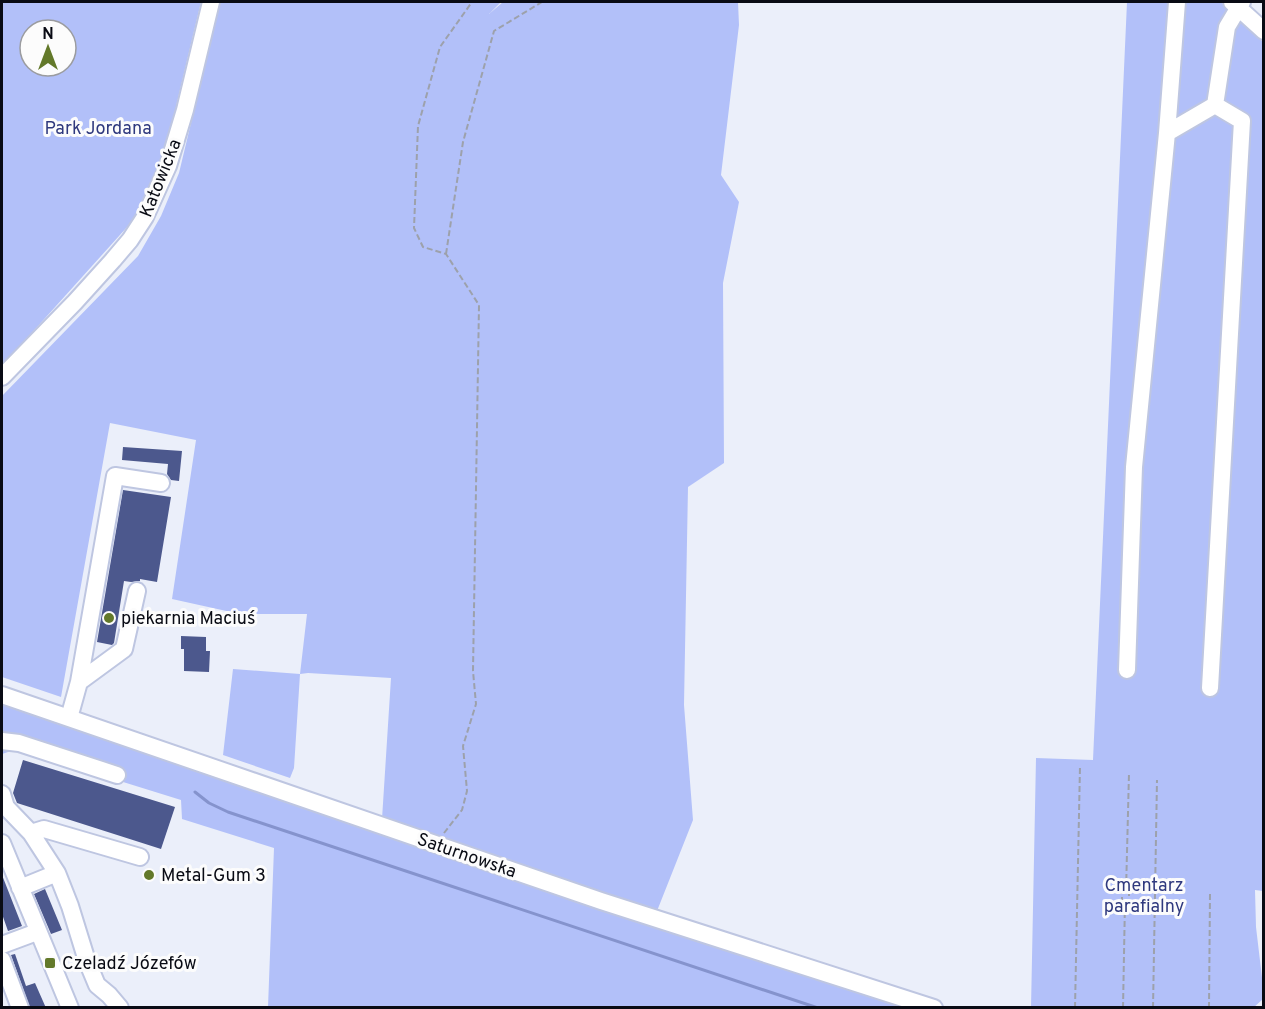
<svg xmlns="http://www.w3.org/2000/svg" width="1265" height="1009" font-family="Overpass,sans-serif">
<rect width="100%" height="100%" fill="#ebeffa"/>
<!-- green -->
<path fill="#b2c0f9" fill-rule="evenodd" d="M2,2H201L163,161L137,216L2,366ZM30,30H66V66H30Z
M220,2H501L489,14L503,2H738L739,25L721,175L739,202L723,283L724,463L688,487L684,705L693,820L657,911L595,892L592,907L900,1007H268L274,848L182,819L181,800L17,749L2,754V703L382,819L391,678L308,673L300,674L294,768L290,778L223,755L233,669L300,674L307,614H240L172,599L196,440L110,423L61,697L2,677V396L138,256L161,216L179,173Z
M1127,2H1221L1264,43L1263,891L1255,890L1256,927L1263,986V999L1253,1008H1031L1036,758L1093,760Z"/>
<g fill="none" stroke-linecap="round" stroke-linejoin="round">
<!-- stream -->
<path stroke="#8593cd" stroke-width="3" d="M195,792L209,803L228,812L818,1008"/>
</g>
<!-- building -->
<path fill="#4c588d" d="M123,447L182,451L179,481L171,480L167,474L168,464L122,460Z
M123,490L171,497L157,582L140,579V581L131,582L124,581L114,643L112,645L97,642Z
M181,636L206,637V651H210L209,672L184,671V649H181Z
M23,760L175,807L161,849L17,803L13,793Z
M2,875L22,926L8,931L2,914Z
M45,889L62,930L51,934L34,894Z
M15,954L26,986L35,983L46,1008H30L11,955Z"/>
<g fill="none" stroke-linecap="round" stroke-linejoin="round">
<!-- minor casing -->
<g stroke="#bec6e1" stroke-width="20">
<path id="minor" d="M1232,2L1264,31
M1167,133L1177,2
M2,377L75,302L113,260L130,240L145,217L168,166L185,110L211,2
M1127,670L1134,467L1167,133L1215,105
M79,682L124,649L137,591
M1210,688L1242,121L1215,105L1227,27L1242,2
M2,695L601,901L934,1008
M69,718L79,682L115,476L161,483
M2,741L19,743L117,775
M2,794L6,807L31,833
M2,843L70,1008
M57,873L70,906L87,961L97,985L109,995L120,1008
M20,888L57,873L31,833L44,829L140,857
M2,945L37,932
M2,960L20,1008"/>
</g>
<!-- path -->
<path stroke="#9da1ab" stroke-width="2" stroke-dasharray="6 3" stroke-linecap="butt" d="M446,254L463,142L494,31L542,2
M444,833L462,810L467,791L463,746L476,704L473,671L479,305L446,254L423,247L414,228L418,126L440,47L472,2
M1125,901H1129V892H1127
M1075,1008L1080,766
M1123,1008L1125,901H1122V892H1126L1129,773
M1153,1008L1157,780
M1209,1008L1210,893
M1261,1008L1264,1005"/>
<!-- minor -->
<use href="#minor" stroke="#fff" stroke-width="16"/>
</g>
<!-- markers -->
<g fill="#63792a" stroke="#fcfcfc" stroke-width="2">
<circle cx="109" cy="618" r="6"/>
<circle cx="149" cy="875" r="6"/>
<rect x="44" y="957" width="12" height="12" rx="3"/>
</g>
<g text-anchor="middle" stroke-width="6" stroke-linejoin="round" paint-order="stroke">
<!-- park labels -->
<g font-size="18" fill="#2f397e" stroke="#fcfcfc">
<text x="98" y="134">Park Jordana</text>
<text x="1144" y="891">Cmentarz<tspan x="1144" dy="21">parafialny</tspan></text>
</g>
<!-- street labels -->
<g font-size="18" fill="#090b14" stroke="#fcfcfc">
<text transform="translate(160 178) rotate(-68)" y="6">Katowicka</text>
<text transform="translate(467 855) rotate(19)" y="6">Saturnowska</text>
</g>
<!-- poi labels -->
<g font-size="18" fill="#090b14" stroke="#fcfcfc" text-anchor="start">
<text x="121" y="624">piekarnia Maciuś</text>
<text x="161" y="881">Metal-Gum 3</text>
<text x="62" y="969">Czeladź Józefów</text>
</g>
</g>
<!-- border -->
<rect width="1265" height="1009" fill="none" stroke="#090b14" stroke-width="6"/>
<!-- north arrow -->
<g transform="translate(48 48)"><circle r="28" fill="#fcfcfc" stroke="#9b9c9f" stroke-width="1.5"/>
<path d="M0-4.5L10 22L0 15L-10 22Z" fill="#63792a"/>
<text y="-9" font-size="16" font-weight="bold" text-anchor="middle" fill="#090b14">N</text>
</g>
</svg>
